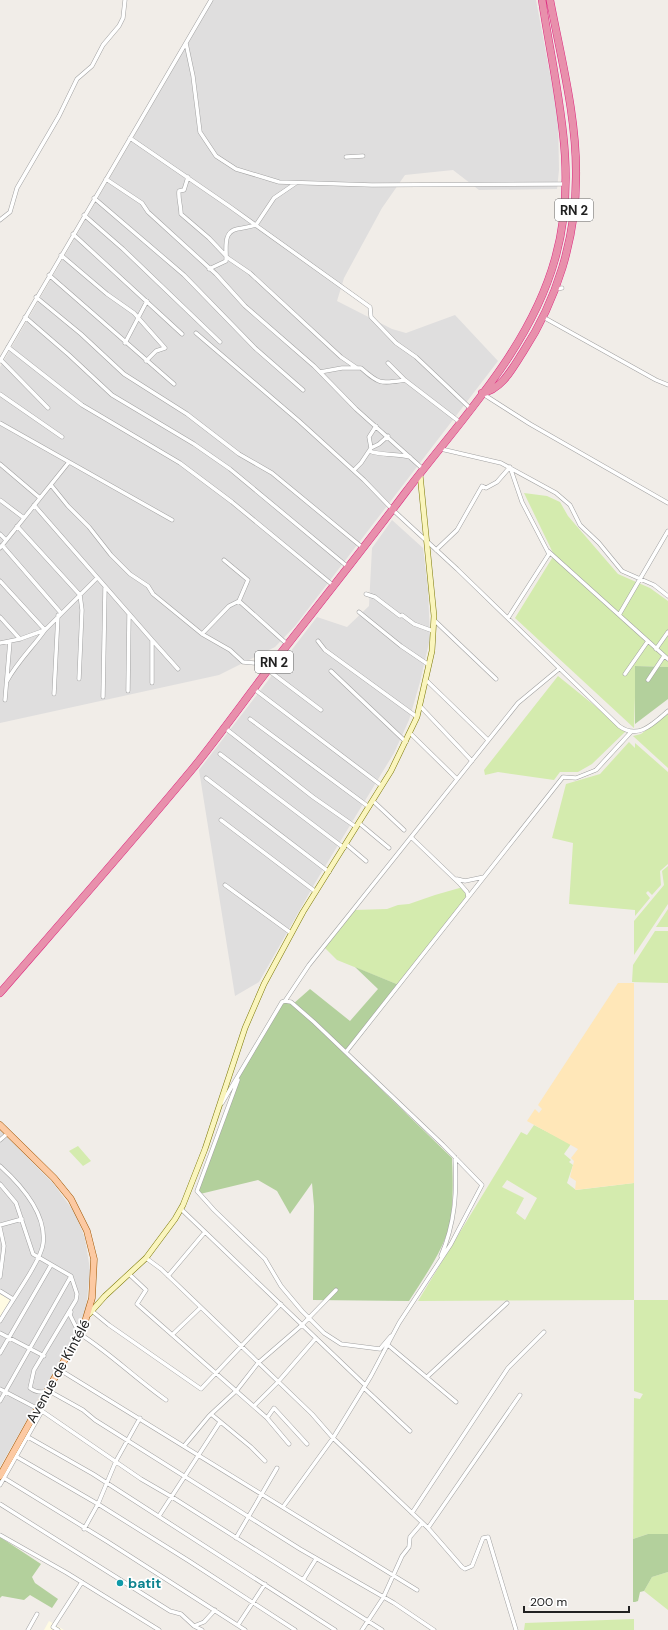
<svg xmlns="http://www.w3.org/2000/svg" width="668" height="1630" font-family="'DM Sans',sans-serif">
<rect width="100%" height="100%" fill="#f1ede8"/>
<!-- residential -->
<path fill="#dfdede" d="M213,0H536L558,116L559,170L557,189L479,190L453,170L405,175L382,208L344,278L337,301L392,329L406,333L455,315L498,361L295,626L275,647L219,675L0,723V367Z
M392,520L423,548L428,589L430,638L420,682L409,720L394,753L315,883L259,982L235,996L199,770L317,617L347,627L369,606L372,548Z
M0,1130L53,1183L75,1213L85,1238L90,1270L86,1309L73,1339L0,1467Z"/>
<!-- education -->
<path fill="#fffbe3" d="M0,1294L10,1300L0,1317Z
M49,1621L64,1630H44Z"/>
<!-- grass -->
<path fill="#d4ebae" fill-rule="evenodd" d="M524,493L547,496L560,502L568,516L618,574L650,588L668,601V667L636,666L634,728L515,618L554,555Z
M558,676L626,731L592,764L578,772H560L554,780L498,772L485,775L484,770Z
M668,713V768L633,736L641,734Z
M629,742L635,748V743L668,772V864L660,871L661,885L652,895L648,891L646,893L650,898L635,916V910L569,904L573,843L552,838L566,784L600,774Z
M668,866V904L634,955V921L664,885L662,871Z
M463,887L468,897L399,985L337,960L324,947L354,910L387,909L398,905L409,904L435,895Z
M668,909V927H656Z
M655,931H668V983L632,982L633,965Z
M534,1125L571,1144L564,1154L571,1160L569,1162L573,1165L567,1183L576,1190L634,1183V1300H668V1534H648L633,1539L634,1398L640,1399L643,1394L634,1391V1300L418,1301L521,1132L527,1135ZM507,1180L537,1198L525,1220L516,1213L524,1198L502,1187Z
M78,1146L91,1161L83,1166L69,1151Z
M668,1572V1610L644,1591L652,1577Z
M634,1619V1630H524L525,1623Z"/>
<!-- forest -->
<path fill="#b3d09c" d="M635,666L668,667V699L635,724Z
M355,967L399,985L346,1052L315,1025L452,1158C453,1180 454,1214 447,1234C438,1258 423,1279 409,1301L313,1300L314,1206L312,1183L290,1214L277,1191L258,1180L200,1194L197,1191L240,1073L282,1002L293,1004L310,989L350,1021L378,989Z
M648,1534H668V1572L652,1577L644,1591L640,1592L638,1601L635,1602H633V1539Z
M0,1537L41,1564L32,1577L35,1583L58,1599L52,1608L30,1595L24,1600L2,1596L0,1598Z"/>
<!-- sand -->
<path fill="#ffe7b8" d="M618,983H634V1183L575,1190L576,1181L570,1177L574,1161L571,1158L578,1149L527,1121L535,1109L539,1113L542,1109L538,1105Z"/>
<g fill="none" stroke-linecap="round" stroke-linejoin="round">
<!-- street casing -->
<g stroke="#a2a2a2" stroke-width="4.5">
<path id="street" d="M186,43L193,76L200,132L216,156L236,169L279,182L372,185L565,184
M130,138L229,206L370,307L371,317L396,343L416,357L471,409
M346,157L363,156
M188,177L184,190L179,191C178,198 181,206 181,214L209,238L228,258L250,273L341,357L357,368
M106,179L142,203L148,212L216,274L245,306L314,366L356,409L423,469
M94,198L184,275L255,348L303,390
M84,215L123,249L220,342
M0,220L10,212L17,188L59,116L77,79L92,66L103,45L119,26L123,18L125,0
M73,234L182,334
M61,255L107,294L134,313L165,348L156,351L146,361
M209,269L226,261C227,250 222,232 237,229C244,228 250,227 256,225L274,198L296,183
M49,275L174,384
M556,289L562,288
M36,297L81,334L124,374L187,414L239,454L272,473L363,548
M25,317L69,355L112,395L194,444L230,469L348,567
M543,317L656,380L668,385
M196,333L299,421L364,480L393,510L457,569L619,726C638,740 653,724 668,711
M125,343L147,301
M8,347L82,405L180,463L232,502L334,586
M1,360L48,408
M0,361L211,0
M388,363L405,380L461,423
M320,372L342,368H361C379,384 380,384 405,380
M0,394L62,437
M483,394L530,424L668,503
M0,423L172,520
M371,448L369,437L376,426
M441,449L501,463L556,493L570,505L580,525L599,543L622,571L654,585L668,596
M369,451L371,448L379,444L388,436
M0,464L40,498
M354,470L361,463L369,451C382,456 396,453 410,457
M51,485L68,506L89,527L111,555L130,574L148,586L153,594L202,634L230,650L243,662L254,663
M0,500L24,518
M34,505L152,640V683
M17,526L80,595L82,610L79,679
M0,534L6,540
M2,545L61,613
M0,548L69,462
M436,550L457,530L482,486L486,488L497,482L510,467
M548,551L668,659
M224,560L248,580L239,601L287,644
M0,581L45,630C33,647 17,662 7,681
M366,594L375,597L400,616L402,615L414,624L433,631
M359,612L401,646L429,665
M619,615L668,531
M0,617L20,639
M508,618L549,554L522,502L510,467
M434,620L496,679
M202,634L229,606L239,601
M152,640L178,669
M318,641L325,650L417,717
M0,643L20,639L45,630L97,578
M656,649L668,632
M268,670L321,710
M331,671L406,742
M625,674L648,641
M426,680L488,740
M648,680L664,656
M254,689L382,786
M128,691L129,615
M54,694L58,615
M103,697L105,588
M5,700L10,641
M420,706L472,761
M250,719L369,807
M225,728L313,797L356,827
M410,733L457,779
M220,754L344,848
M206,778L329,872
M373,801L404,830
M221,820L316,892
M359,823L389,848
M411,837L460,884L467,892L468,897
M346,844L366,861
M457,879L465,881L484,877
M225,885L291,933
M346,1052L563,777L576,778L596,770L631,732
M238,1080L197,1191L214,1210L265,1259L281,1286L302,1311L324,1333L341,1344L380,1349L391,1336
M222,1103L282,1002L285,1001L309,965L518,703L559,669
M0,1140L8,1133
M0,1166C20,1184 47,1214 43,1244C41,1261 10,1303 0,1321
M0,1184L16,1203L33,1254L71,1276L0,1401
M181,1209L365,1385
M0,1225L22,1219
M0,1228L4,1246L0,1277
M441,1256C455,1223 457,1193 455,1157
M146,1258L161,1269L312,1414L333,1438L428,1528L462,1567L465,1569L472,1566L483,1538L488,1537L516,1630
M129,1274L146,1290L137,1304L267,1418L289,1444
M71,1276L77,1294L76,1300L34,1370L30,1388C35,1392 42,1393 49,1391L83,1410L95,1420L300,1549L394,1603L434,1630
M168,1276L205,1232
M0,1291L13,1299
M92,1311L109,1325L201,1389L281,1304
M71,1312L70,1315L79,1333
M0,1333L44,1356
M80,1334C110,1353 136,1379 166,1400
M173,1334L200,1308
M388,1345L456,1402
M0,1353L51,1265
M60,1370L417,1590
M427,1377L507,1303
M364,1388L410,1431
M0,1389L42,1411L141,1479L172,1497L382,1630
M254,1406L278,1382L316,1338
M211,1414L251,1447L265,1461
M267,1418L274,1408L307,1444
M28,1437L93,1474L335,1630
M184,1446L209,1416L237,1390L258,1363L302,1325L336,1290
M17,1457L98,1504L189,1561L295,1630
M4,1478L108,1542L245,1630
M0,1485L42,1411
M0,1504L170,1611L181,1614L194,1626L202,1630
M283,1507L333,1438L371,1376L399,1323L451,1244L482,1185L443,1145L314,1022L291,1002L285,1001
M412,1513L508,1368L544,1332
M159,1516L220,1422
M428,1528L520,1395
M84,1529L98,1504L116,1461L140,1418
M0,1535L67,1573L159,1630
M236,1538L277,1468
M303,1580L316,1559
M238,1625L265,1584
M194,1626L204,1622L215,1610
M28,1630L37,1614
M58,1630L53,1627L82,1582
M362,1630L383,1598L402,1556L409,1547L410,1537L422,1523"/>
</g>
<!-- secondary casing -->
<g stroke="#7b7805" stroke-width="6">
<path id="secondary" d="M89,1314L105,1296L146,1258L175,1219L183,1205L205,1149L245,1028L264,984L303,912L391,771L417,717L432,651L434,616L420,474"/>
</g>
<!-- primary casing -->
<g stroke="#9e5400" stroke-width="7">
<path id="primary" d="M0,1125L54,1178L71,1199L87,1231L94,1259L92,1298L84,1325L0,1476"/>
</g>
<!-- highway casing -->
<g stroke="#dc287e" stroke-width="8">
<path id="highway" d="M482,393C502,390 513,367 523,352C557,300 576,238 576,177C577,118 561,58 550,0
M0,993C65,918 131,843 194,767C223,731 249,694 277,658C320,603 363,549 405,493C460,420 530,349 555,259C580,172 555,87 542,0"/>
</g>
<!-- street -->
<use href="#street" stroke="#fff" stroke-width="3.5"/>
<!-- secondary -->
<use href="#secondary" stroke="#faf5bd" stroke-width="5"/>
<!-- primary -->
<use href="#primary" stroke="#fcc9a2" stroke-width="6"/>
<!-- highway -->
<use href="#highway" stroke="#e890ac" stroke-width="7"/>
</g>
<!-- markers -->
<circle fill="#0f9aa8" stroke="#fff" stroke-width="1.5" cx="120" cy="1583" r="4"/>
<g text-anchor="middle" stroke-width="3.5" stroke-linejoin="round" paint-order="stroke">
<!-- shield labels -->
<g fill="#fff" stroke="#646464" stroke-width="1">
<rect x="555" y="199" width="38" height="22" rx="3"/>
<rect x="255" y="651" width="38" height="22" rx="3"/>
</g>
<g font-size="13" font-weight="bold" fill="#212121">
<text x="574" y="215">RN 2</text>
<text x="274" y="667">RN 2</text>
</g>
<!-- street labels -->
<g font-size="14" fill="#212121" stroke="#fff">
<text transform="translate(58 1371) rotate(-61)" y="5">Avenue de Kintélé</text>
</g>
<!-- culture labels -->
<g font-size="14" font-weight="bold" fill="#0d838f" stroke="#fff" text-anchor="start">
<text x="128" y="1588">batit</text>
</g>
</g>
<!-- scale -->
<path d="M524 1606v6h105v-6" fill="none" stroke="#212121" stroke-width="2"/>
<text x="530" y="1606" font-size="12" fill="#212121" stroke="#ffffff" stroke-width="3" paint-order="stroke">200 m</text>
</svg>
